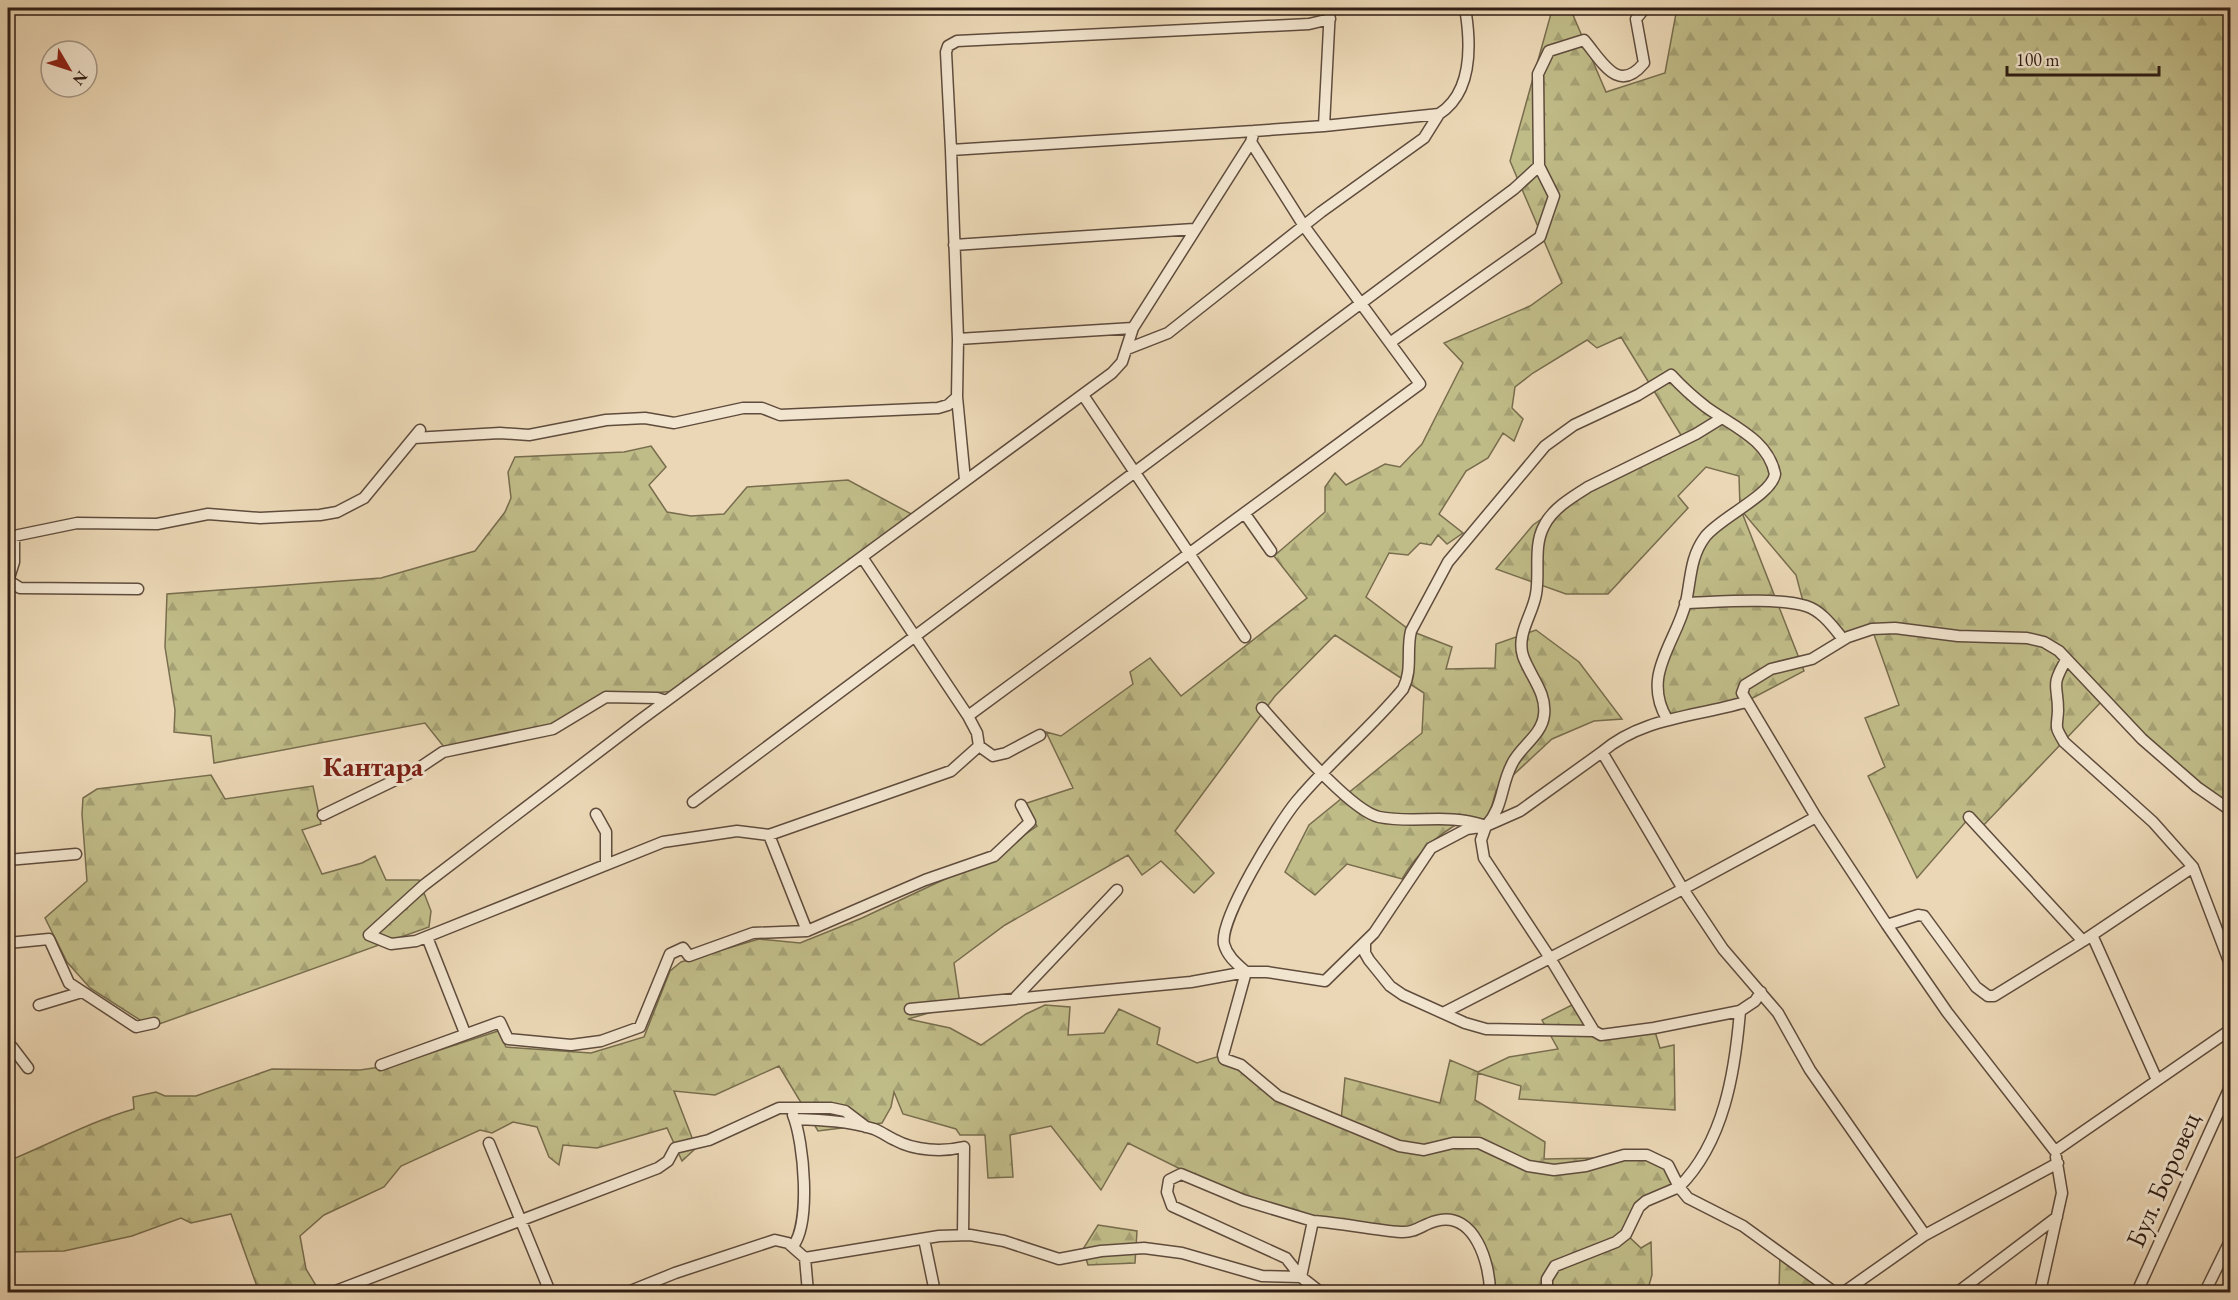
<svg xmlns="http://www.w3.org/2000/svg" width="2238" height="1300" font-family="'EB Garamond',serif">
<defs>
<pattern id="forest-firs" width="22" height="20" patternUnits="userSpaceOnUse" patternTransform="scale(1.5)"><rect width="22" height="20" fill="#c0bc88"/><path d="M5 1l3.5 6h-7zM16 11l3.5 6h-7z" fill="#a5a174"/></pattern>
</defs>
<rect width="100%" height="100%" fill="#ebd7b5"/>
<filter id="stains"><feTurbulence type="fractalNoise" baseFrequency=".00333" numOctaves="4"/><feColorMatrix values="0 0 0 0 .2 0 0 0 0 .09 0 0 0 0 .02 0 0 0 .5 -.17"/></filter>
<radialGradient id="worn" r=".72"><stop offset=".6" stop-color="#630" stop-opacity="0"/><stop offset="1" stop-color="#630" stop-opacity=".3"/></radialGradient>
<!-- forest -->
<path fill="url(#forest-firs)" stroke="#786d4e" stroke-width="1.5" d="M1559,8H1570L1606,92L1665,73L1677,8H2230V811L2101,702L1980,829L1969,818L1917,878L1868,776L1885,767L1865,718L1899,705L1872,629L1848,637L1804,605L1796,575L1741,510L1804,671L1745,702L1667,719L1658,688L1699,546L1740,508L1739,476L1706,467L1678,496L1688,508L1608,594H1566L1496,569L1533,525L1571,498L1684,440L1621,337L1597,348L1587,340L1533,373L1515,387L1512,408L1523,419L1514,441L1503,433L1488,458L1466,471L1439,514L1463,533L1447,544L1438,535L1431,545L1420,543L1408,555L1389,553L1366,597L1411,631L1452,647L1446,669L1495,668L1496,644L1536,630L1579,662L1622,719L1594,721L1552,739L1496,791L1486,826L1462,821C1435,837 1418,852 1402,879L1347,864L1315,895L1285,872L1309,825L1422,733L1424,693L1335,635L1275,696L1175,831L1214,873L1194,893L1161,861L1142,875L1128,855L1005,925L954,963L960,1004L908,1019L950,1028L981,1045L1026,1014L1045,1005L1070,1007L1068,1035L1104,1033L1119,1009L1160,1028L1157,1044L1197,1063L1223,1055L1262,1085L1341,1121L1345,1078L1440,1103L1450,1060L1478,1072L1509,1057L1558,1049L1542,1020L1576,1003L1594,1031L1654,1028L1660,1048L1674,1045L1675,1110L1519,1099L1521,1086L1478,1073L1475,1100L1545,1142L1544,1159L1655,1157L1679,1187L1646,1201L1626,1234L1641,1248L1651,1242L1652,1275L1647,1292H1490L1479,1241L1445,1220L1416,1231L1313,1221L1243,1200L1128,1143L1101,1190L1051,1126L1010,1135L1013,1177L988,1178L985,1135H960L956,1129L903,1114L894,1092L891,1107L882,1123L818,1131L779,1066L715,1095L674,1091L696,1148L682,1161L667,1128L597,1148L563,1145L559,1165L549,1157L537,1127L513,1122L492,1133L480,1130L401,1166L384,1187L324,1215L300,1236L306,1269L320,1292H259L231,1214L191,1223L181,1218L132,1236L64,1251L8,1252V1158L13,1159C54,1142 92,1121 134,1109L133,1097L156,1092L165,1096H196L272,1069L360,1070L394,1065L498,1031L506,1047L591,1053L644,1037L670,971L681,962L759,939L800,943L862,918L994,856L1037,826L1021,805L1073,788L1046,732L1061,736L1133,684L1130,672L1150,658L1181,696L1307,598L1274,556L1325,512V487L1335,473L1346,485L1385,464L1400,467L1422,444L1463,363L1444,343L1530,306L1562,283L1510,161L1552,10Z
M651,446L666,467L649,485L667,512L691,516L724,514L747,487L848,480L917,517L676,691L606,697L549,726L444,747L425,723L214,763L211,736L174,732L175,710L165,647L167,594L381,578L475,551L505,512L511,498L508,472L515,457L624,452Z
M211,775L225,799L313,786L321,824L302,830L322,874L362,863L375,856L386,880H419L431,911L429,927L151,1027L90,988L67,962L45,918L87,881L82,814L83,798L97,789Z
M1098,1225L1137,1231L1135,1263L1088,1265L1083,1249Z
M1780,1253L1834,1292H1779Z"/>
<g fill="none" stroke-linecap="round" stroke-linejoin="round">
<!-- minor casing -->
<g stroke="#5f4c3d" stroke-width="13">
<path id="minor" d="M1439,114C1472,93 1471,48 1466,14
M951,150L946,52L948,46L957,41L1309,24L1330,19
M954,245L1194,229
M958,339L951,150L1254,131
M1391,342L1540,237L1554,196L1539,166
M1127,349L1168,333L1321,212L1424,138L1439,114L1324,126
M1083,395L1245,637
M957,397L965,480
M414,438L500,433L529,435L606,420L645,418L674,423L743,408H762L780,415L938,408L948,405L957,397L958,339L1133,328L1251,142L1254,131L1324,126L1330,8
M1245,514L1271,551
M862,557L968,716L977,733L979,746
M8,581L14,562V536L77,523L157,524L208,514L260,518L320,515L337,512L364,498L420,430
M9,581L20,588L138,589
M1685,603C1717,602 1777,597 1806,606C1822,611 1833,627 1843,639
M2066,660C2050,688 2058,683 2058,711C2057,729 2054,725 2064,742L2153,822L2193,867L2230,964
M1262,708C1284,732 1350,811 1379,817C1415,824 1446,813 1483,825
M968,716L1420,384L1304,226L1251,142
M1040,735L1006,753L993,756L979,746L951,771L769,835L737,831L663,842L416,941L391,944L369,935L424,885L639,721L1112,373L1122,362L1133,328
M693,802L1514,189L1539,166L1538,74L1549,51L1584,40C1602,61 1618,95 1644,63L1636,19L1645,8
M596,814L606,832V864
M323,815L416,770L443,752L553,729L606,697L657,698L666,701
M1816,817L1683,889L1723,949L1778,1013L1810,1070L1925,1235L2058,1163
M1969,817L2083,941
M769,835L807,931
M8,860L76,854
M2193,867L2083,941L1994,996H1988L1976,987L1924,916L1918,915L1887,925L1947,1012L2055,1151L2230,1030
M1887,925L1816,817L1742,693L1745,685L1771,669L1812,659L1848,637L1872,629L1895,628L1958,636L2027,638L2044,642L2059,651L2142,739L2197,787L2230,810
M2092,935L2157,1080
M427,937L465,1033
M8,943L49,939L69,983L136,1027L154,1023
M1365,944V953L1369,960L1390,986L1403,995L1465,1023L1486,1029L1594,1031
M1246,972C1237,964 1227,956 1224,944C1219,919 1278,824 1296,802C1329,762 1370,729 1403,689C1413,669 1406,651 1411,631L1448,562L1545,446L1574,425L1638,395L1671,375C1682,387 1693,397 1706,407C1732,426 1768,439 1775,474C1772,495 1719,518 1705,537C1690,557 1691,579 1686,602C1676,643 1641,675 1667,719
M1246,972L1223,1055L1224,1059L1241,1065L1278,1096L1399,1146L1424,1150L1453,1143H1479L1528,1166L1554,1170L1586,1166L1624,1155H1647L1668,1165L1679,1187L1646,1201L1639,1207L1626,1234L1616,1242L1555,1266L1547,1279V1292
M1761,992L1755,1001L1740,1011C1735,1072 1724,1142 1679,1187L1688,1198L1743,1226L1834,1292
M1016,997L1117,890
M39,1005L82,992
M910,1009L1191,982L1246,972H1267L1325,981L1374,933L1431,848L1467,829L1486,826C1504,806 1500,787 1512,764C1520,747 1542,735 1544,715C1547,693 1530,676 1523,656C1516,634 1533,614 1536,594C1540,573 1533,546 1544,526C1552,509 1572,497 1588,487L1696,434L1722,418
M1740,1011L1654,1028L1601,1035L1594,1031L1550,958L1683,889L1602,752C1643,717 1696,717 1745,702
M1445,1012L1550,958L1484,858L1481,840L1486,826L1520,811L1602,752
M12,1047L28,1068
M381,1065L500,1022L508,1039L571,1045L601,1041L640,1027L670,954L683,948L689,956L753,933L807,931L925,880L994,856L1030,822L1021,805
M793,1115C804,1142 811,1223 793,1246
M795,1119C822,1120 848,1121 874,1129C882,1132 888,1137 895,1140C915,1151 943,1152 964,1147L963,1235
M489,1143L550,1292
M924,1239L935,1292
M333,1292L658,1168L668,1161L675,1148L709,1140L779,1108H831L845,1111L866,1127
M628,1292L675,1273L775,1240L788,1243L805,1258
M808,1292L805,1258L939,1236L970,1235L1004,1241L1059,1259L1101,1251L1144,1248L1182,1253L1262,1276L1301,1277L1286,1258L1172,1206L1167,1192L1169,1180L1181,1174L1243,1200L1313,1221
M1337,1292L1319,1291L1301,1277L1313,1221C1343,1223 1372,1230 1401,1232C1416,1233 1423,1224 1436,1221C1475,1210 1490,1265 1490,1292
M1844,1292L1925,1235
M1958,1292L2057,1217
M2040,1292L2062,1193L2056,1157
M2137,1292L2230,1087
M2205,1292L2230,1241"/>
</g>
<!-- minor -->
<use href="#minor" stroke="#f2e5cf" stroke-width="10"/>
</g>
<g text-anchor="middle" stroke-width="6" stroke-linejoin="round" paint-order="stroke">
<!-- street labels -->
<g font-size="27" fill="#301e15" stroke="#f2e5cf">
<text transform="translate(2163 1180) rotate(-66)" y="9">Бул. Боровец</text>
</g>
<!-- neighbourhood labels -->
<g font-size="28" font-weight="bold" fill="#7a1f14" stroke="#f2e5cf">
<text x="373" y="776">Кантара</text>
</g>
</g>
<!-- margin -->
<rect width="2238" height="1300" fill="none" stroke="#ebd7b5" stroke-width="30"/>
<rect x="9" y="9" width="2220" height="1282" fill="none" stroke="#301e15" stroke-width="3"/>
<rect x="15" y="15" width="2208" height="1270" fill="none" stroke="#301e15" stroke-width="1.5"/>
<!-- north arrow -->
<g transform="translate(69 69) rotate(129)"><circle r="28" fill="#f2e5cf" stroke="#a49585" stroke-width="1.5"/>
<path d="M0-4.5L10 22L0 15L-10 22Z" fill="#8f2418"/>
<text y="-9" font-size="16" font-weight="bold" text-anchor="middle" fill="#301e15">N</text>
</g>
<!-- scale -->
<path d="M2007 66v9h152v-9" fill="none" stroke="#301e15" stroke-width="3"/>
<text x="2016" y="66" font-size="18" fill="#301e15" stroke="#f2e5cf" stroke-width="4.5" paint-order="stroke">100 m</text>
<rect width="100%" height="100%" filter="url(#stains)"/>
<rect width="100%" height="100%" fill="url(#worn)"/>
</svg>
